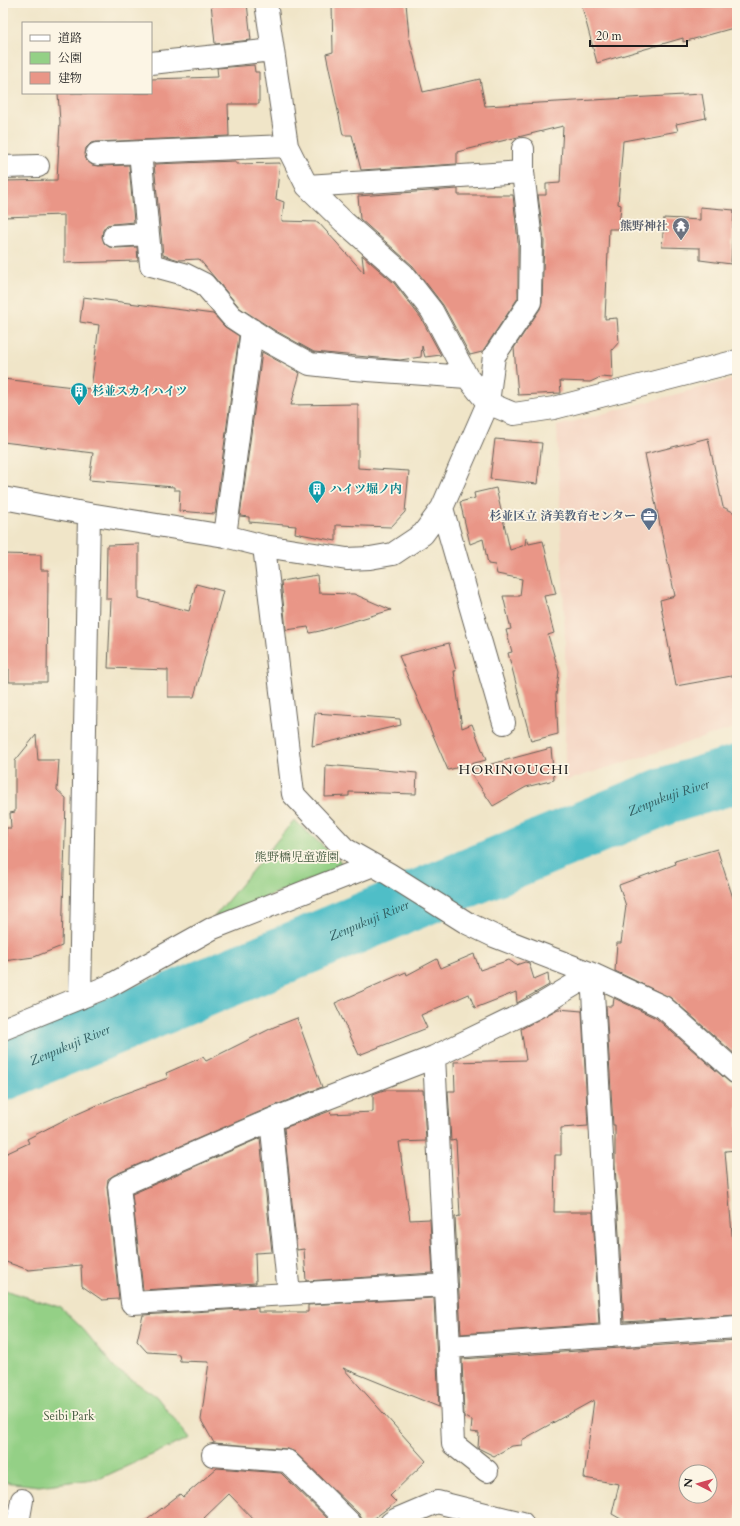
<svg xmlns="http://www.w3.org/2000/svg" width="740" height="1526" font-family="Cardo,'Noto Serif JP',serif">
<rect width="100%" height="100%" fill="#fcf5e5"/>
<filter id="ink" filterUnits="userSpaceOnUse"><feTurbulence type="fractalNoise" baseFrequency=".025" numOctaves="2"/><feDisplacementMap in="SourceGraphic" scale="8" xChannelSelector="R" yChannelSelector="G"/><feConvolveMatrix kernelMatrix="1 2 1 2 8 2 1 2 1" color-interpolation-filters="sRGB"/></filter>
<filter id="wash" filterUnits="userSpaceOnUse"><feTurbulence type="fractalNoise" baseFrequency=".012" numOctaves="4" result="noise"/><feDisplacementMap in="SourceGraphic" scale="16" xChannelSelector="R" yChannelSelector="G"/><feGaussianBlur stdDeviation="0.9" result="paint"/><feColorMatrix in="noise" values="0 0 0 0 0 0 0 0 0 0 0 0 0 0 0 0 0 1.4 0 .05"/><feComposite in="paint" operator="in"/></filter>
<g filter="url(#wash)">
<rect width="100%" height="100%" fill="#f0e5c8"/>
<!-- built -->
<path fill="#f4d3c1" d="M737,378V727L565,781V637L557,426Z"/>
<!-- green -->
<path fill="#94d086" stroke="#587651" d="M294,820L345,866L214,917Z
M3,1289L13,1293L60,1307L83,1329L117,1370L156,1396L189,1438L101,1478L39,1486L3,1482Z"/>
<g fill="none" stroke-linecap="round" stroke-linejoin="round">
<!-- river -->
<path stroke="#50bec7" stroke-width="58" id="s1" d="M3,1072L665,796L737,774"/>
</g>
<g id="blocks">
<!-- building -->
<path fill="#e99687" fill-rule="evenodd" d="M211,3H247L251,40L215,44Z
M332,3H406L409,36L423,92L480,79L485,106L702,94L706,118L676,124L678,131L623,141L618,204L621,205L619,229H609L605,319L617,318L619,342L612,350L613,378L601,377L590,382L560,381L561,393L518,395L514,348L540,309L542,302L544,241L538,195H546V184L560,183L563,126L457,152V164L361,170L352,135H343L326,54L333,52Z
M581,3H732L737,27L683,42V38L597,63Z
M254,65L255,72H259V104H228L229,136L96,142L91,143L86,148L85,154L86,160L92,165L98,166L129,165L134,222L113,224L107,225L103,230L102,237L104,243L109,247L115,248L137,247L138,261L64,263V215L3,217V181L57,180L60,122L58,93H151V79L218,77L217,68Z
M236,161V164L280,163L276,199L284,202L282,221L318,222L364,273L362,255L394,283L421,318L441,355L425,357L422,346L421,357L400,360L314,352L274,330L240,308L199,259L179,260L163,255L154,164Z
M458,189V195H513L518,242V298L482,352L470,355L443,305L413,266L360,219L358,196Z
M700,207L734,210L731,264L700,260V248L662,247L664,218L700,220Z
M83,297L213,314L225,327L239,336L215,514L179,511L180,490H174V487L89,480L93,453L3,442V379L91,389L99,325L80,322Z
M262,352L300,373L291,405L358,404V468L409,471L405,512L391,527L336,525V541L295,533L296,526L249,522V517L240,516Z
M708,438L723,507L737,514V675L676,686L660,600L675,596L645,454Z
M495,439L542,443L537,484L490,479Z
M496,488L510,550L525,545L526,538H527L529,544L543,541L556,594L544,596L554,633L548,635L559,672L556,695L558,734L531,741L508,653L512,652L506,630L511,629L503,596H520L522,579L497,574L495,565L488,564L483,539L470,544L460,502L475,498L474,493Z
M139,544V598L189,611L196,584L223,591L194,697H168V670L108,668L111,599H106L107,545Z
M3,554L41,555V570H48L47,682H9V669L3,670Z
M317,575L319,593L354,594L391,610L320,631L310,633L308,627L286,630L281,581Z
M449,643L456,671H454L462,728L472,724L486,760L448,770L399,656Z
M315,713L400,719L401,725L312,746Z
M36,735L38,760H59L57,790L66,798L62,946L34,957L3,961V862L5,863L6,828H11L10,813L15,812V761Z
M551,748L554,780L526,787L493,806L469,770Z
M326,765L417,773L416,794L349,792V796L325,797Z
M717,849L737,910V1056L671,998L615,971L617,943H621L626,906L619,885L676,864L675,861Z
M474,954L480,970L509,960L516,965L525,962L529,963L534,979L548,973L549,985L517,1003L516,992L475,1008L469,994L421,1015L427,1028L359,1055L335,1003L406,972L407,975L437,959L441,968Z
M614,998L656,1018L729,1082L737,1085V1150L725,1151L733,1246L737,1245V1315L624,1322L615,1164V1125H613L606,1006H613Z
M558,1009L582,1011L588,1126L561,1128V1155H555L554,1212H593L599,1324L461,1334L455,1217L460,1216L456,1140L451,1141L448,1091H455L454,1062L526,1060L521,1029Z
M297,1018L322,1087L266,1109L114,1175L108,1179L107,1187L119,1299L102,1300L82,1286L81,1265L29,1270L3,1261V1155L29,1143L27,1139L66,1119L116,1097L168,1078L166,1073L203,1057L206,1061L274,1027Z
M384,1090H423L426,1141L399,1142L410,1220L430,1219L433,1273L306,1281L304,1249L297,1250L284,1128L330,1111L331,1114L373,1112V1094Z
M260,1138L272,1252L255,1253L256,1283L143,1290L132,1194Z
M434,1298L439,1407L343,1368L426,1461L390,1496L396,1502L368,1523H362V1519L359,1514L295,1452L288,1449L214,1443L201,1420L209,1362L180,1361L179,1354L147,1352L137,1341L143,1315L258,1308V1312H308V1305Z
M737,1340V1523H628L612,1514L619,1484L584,1478L594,1400L522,1440V1445L512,1446L494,1456L478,1448L479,1433L471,1432L472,1420L464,1417L462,1359ZM686,1472H710V1496H686Z
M217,1468L281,1473L332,1523H257L229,1494L204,1518L209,1523H143L180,1494L183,1497Z"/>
</g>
</g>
<g filter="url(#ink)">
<use href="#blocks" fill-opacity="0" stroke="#666258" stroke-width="1"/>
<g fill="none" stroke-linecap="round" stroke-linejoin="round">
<!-- minor casing -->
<g stroke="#666258" stroke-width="24">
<path id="minor" d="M266,3L287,146L307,186L344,222L403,274L432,311L467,377L488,403L514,414L554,408L737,361
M151,63L273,50
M140,152L151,265L184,274L204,284L232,317L268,341L310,364L354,369L467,377
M97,154L287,146
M3,167L38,166
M307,186L523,172
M114,236L148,234
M3,498L89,514L225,536L264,546L347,559L370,558L393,554L423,534L442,508L488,403L494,356L530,302L531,241L523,172V149
M442,508L504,723
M225,536L252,330
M264,546L293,794L345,849L389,874L467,923L494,936L592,974L663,1007L737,1073
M80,998L89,514
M3,1029L109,986L213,928L373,865
M434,1057L449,1347L453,1444L487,1471
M271,1120L289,1294
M446,1285L132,1303L119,1186L271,1120L434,1057L537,1007L592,974L612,1336
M449,1347L737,1327
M213,1455L287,1461L350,1523
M18,1523L22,1500
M391,1523L397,1519L437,1502L522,1523"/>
</g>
<!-- minor -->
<use href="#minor" stroke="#fff" stroke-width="22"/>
</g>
</g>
<!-- icons -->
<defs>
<g id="temple-pin" transform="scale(0.9)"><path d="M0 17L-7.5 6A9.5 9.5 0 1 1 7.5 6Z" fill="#6b7280" stroke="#fcf5e5"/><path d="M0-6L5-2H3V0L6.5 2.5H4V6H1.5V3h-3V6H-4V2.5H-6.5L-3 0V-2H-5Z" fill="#fff"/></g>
<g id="building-pin" transform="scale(0.9)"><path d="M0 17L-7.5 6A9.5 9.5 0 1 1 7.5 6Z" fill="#0f9aa8" stroke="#fcf5e5"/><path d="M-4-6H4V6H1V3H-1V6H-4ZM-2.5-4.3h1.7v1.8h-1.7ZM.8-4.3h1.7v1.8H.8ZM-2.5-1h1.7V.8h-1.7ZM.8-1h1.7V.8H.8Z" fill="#fff"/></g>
<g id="office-pin" transform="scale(0.9)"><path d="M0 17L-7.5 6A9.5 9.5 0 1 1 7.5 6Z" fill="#5c6f8a" stroke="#fcf5e5"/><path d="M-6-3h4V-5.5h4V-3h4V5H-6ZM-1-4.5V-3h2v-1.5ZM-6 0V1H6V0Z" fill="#fff"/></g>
</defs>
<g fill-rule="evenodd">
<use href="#temple-pin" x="681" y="226"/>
<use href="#building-pin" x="79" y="391"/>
<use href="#building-pin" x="317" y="489"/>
<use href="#office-pin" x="649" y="516"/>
</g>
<g text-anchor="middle" stroke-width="3.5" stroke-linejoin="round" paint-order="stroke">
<!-- worship labels -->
<g font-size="12" font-weight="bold" fill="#5b616d" stroke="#fcf5e5" text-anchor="end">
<text x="668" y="230">熊野神社</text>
</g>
<!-- culture labels -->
<g font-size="12" font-weight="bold" fill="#0d838f" stroke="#fcf5e5" text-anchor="start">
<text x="92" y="395">杉並スカイハイツ</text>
<text x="330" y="493">ハイツ堀ノ内</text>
</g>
<!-- service labels -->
<g font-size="12" font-weight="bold" fill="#4e5e75" stroke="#fcf5e5" text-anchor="end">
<text x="636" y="520">杉並区立 済美教育センター</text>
</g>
<!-- park labels -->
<g font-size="12" fill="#465b41" stroke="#fcf5e5">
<text x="297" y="861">熊野橋児童遊園</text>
<text x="69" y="1420">Seibi Park</text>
</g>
<!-- water labels -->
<g font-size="13" font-style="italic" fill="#315d60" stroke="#fcf5e5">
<text dy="5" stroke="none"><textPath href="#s1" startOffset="720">Zenpukuji River</textPath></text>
<text dy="5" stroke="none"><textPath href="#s1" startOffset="396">Zenpukuji River</textPath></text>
<text dy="5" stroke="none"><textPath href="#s1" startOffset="72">Zenpukuji River</textPath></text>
</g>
<!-- quarter labels -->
<g font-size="14" letter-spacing="1" fill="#1c1c1c" stroke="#fcf5e5">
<text x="514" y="774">HORINOUCHI</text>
</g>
</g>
<!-- margin -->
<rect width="740" height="1526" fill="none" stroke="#fcf5e5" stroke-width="16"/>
<!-- legend -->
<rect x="22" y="22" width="130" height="72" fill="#fcf5e5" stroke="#a29e95"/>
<rect x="30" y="35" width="20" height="6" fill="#ffffff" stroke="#a29e95"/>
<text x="58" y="42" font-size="12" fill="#1c1c1c">道路</text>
<rect x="30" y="52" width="20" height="12" fill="#94d086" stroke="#a29e95"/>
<text x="58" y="62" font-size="12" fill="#1c1c1c">公園</text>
<rect x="30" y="72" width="20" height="12" fill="#e99687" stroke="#a29e95"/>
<text x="58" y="82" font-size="12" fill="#1c1c1c">建物</text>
<!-- north arrow -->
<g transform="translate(698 1484) rotate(276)"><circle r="19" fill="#fcf5e5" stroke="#a29e95"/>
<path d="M0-3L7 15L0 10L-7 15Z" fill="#d1495b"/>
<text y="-6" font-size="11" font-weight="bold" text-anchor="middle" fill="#1c1c1c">N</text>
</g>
<!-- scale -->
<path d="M590 40v6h97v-6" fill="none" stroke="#1c1c1c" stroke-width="2"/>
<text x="596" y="40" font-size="12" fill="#1c1c1c" stroke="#fcf5e5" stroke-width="3" paint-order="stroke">20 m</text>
</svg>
